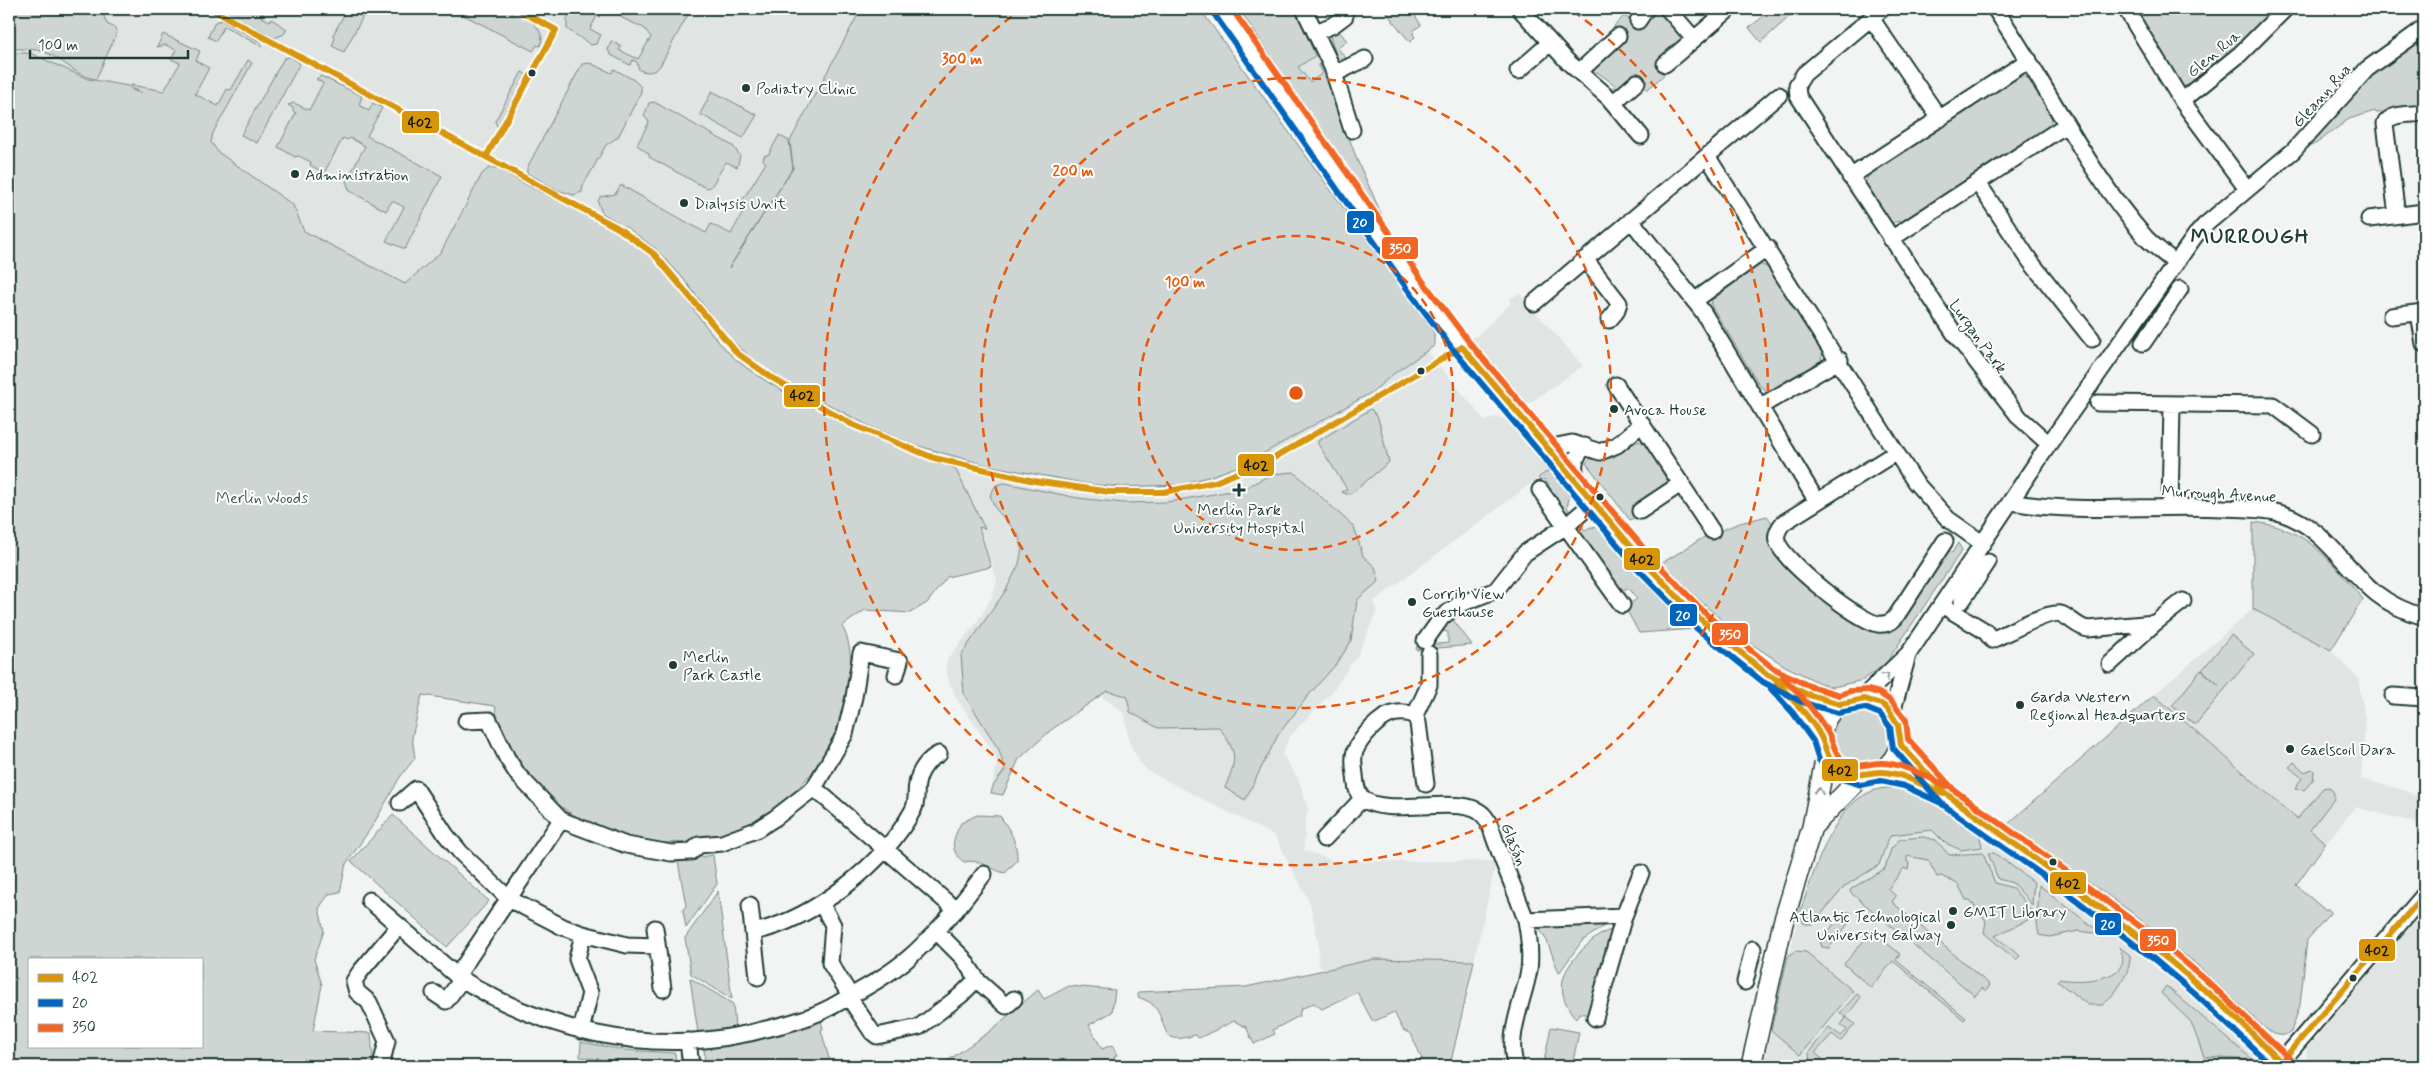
<svg xmlns="http://www.w3.org/2000/svg" width="2433" height="1075" font-family="Mynerve,sans-serif">
<rect width="100%" height="100%" fill="#f2f3f3"/>
<filter id="ink" filterUnits="userSpaceOnUse"><feTurbulence type="fractalNoise" baseFrequency=".02" numOctaves="2"/><feDisplacementMap in="SourceGraphic" scale="10" xChannelSelector="R" yChannelSelector="G"/><feConvolveMatrix kernelMatrix="1 2 1 2 8 2 1 2 1" color-interpolation-filters="sRGB"/></filter>
<g filter="url(#ink)">
<!-- built -->
<path fill="#e0e4e3" d="M9,9H861L790,140L793,168L729,268L733,274L742,303L749,309L753,320L760,344L769,364L774,370L799,377L803,373L954,386L1259,392L1270,390L1287,374L1311,333L1321,329L1333,330L1349,343L1352,349L1372,360H1377L1385,350L1398,344L1407,343L1428,352L1485,421L1496,417L1508,420L1549,470L1373,602L1377,611L1358,654L1331,693L1289,737L1282,754L1299,780L1308,809L1305,821L1304,850L1336,862L1493,861L1495,867L1474,961L1374,959L1323,970L1318,963L1319,945L1310,903L1275,836L1148,771L1139,761L1129,742L1125,714L1101,696L1051,730L1019,759L1003,795L991,793L997,762L993,751L958,701L948,679L946,666L947,660L977,622L992,597L997,581L981,529L963,502L919,477L468,198L441,252L405,284L304,231L293,205L218,152L211,142L191,121L166,105L145,94L134,91L128,86L88,79L30,53H9Z
M1315,56L1323,73L1310,82L1297,67Z
M1519,293L1583,366L1528,404L1520,400L1473,345L1472,337L1477,336L1510,304V299Z
M2253,609L2331,650L2358,678L2365,719L2361,779L2407,791L2424,801V830L2416,823L2355,807L2326,843L2154,695Z
M1891,788L1911,791L1937,803L2057,887L2122,936L2197,999L2269,1066H1763L1799,914L1832,829L1844,812L1860,798L1878,789Z
M2414,921L2424,932V1066H2308L2306,1049Z"/>
<!-- green -->
<path fill="#ced5d3" stroke="#768984" fill-rule="evenodd" d="M17,9H101L107,24L115,28L117,33L96,79C77,77 64,60 47,53C35,48 22,49 9,49V20Z
M221,9H258L263,12L261,17L270,21L271,19L287,29L284,34L275,38Z
M347,9H367L344,52L332,46L335,38L333,35Z
M452,9C468,9 494,5 508,9C522,13 549,29 540,46L537,45L533,51Z
M572,9H605L599,17L597,16L590,29L601,35L596,44L591,45L567,29V19Z
M617,9H691L660,66C654,73 647,73 639,70L637,62L633,60L630,65L611,55L608,50L611,41L621,46L619,50L638,59L651,37L644,28L622,18Z
M861,9H1200L1434,333V346L1396,372L1372,392L1245,464L1208,477L1178,485L1121,487L1089,484L986,465L915,445L867,425L777,377L759,365L729,338L682,277L656,249L629,229L602,213L598,202L600,197L615,194L621,185L706,233L711,224L731,234L742,214V201L766,163L763,160L764,156L769,154L779,135L789,141L793,168L729,268L793,168L790,141Z
M1239,9H1294L1300,19L1315,56L1298,67L1310,82L1323,73L1318,64L1322,65L1358,162L1386,224L1332,147Z
M1388,9H1411L1421,25L1414,30L1413,34L1415,37L1410,42L1385,11Z
M1650,9H1661L1684,38L1657,61L1667,72L1647,90L1636,77L1617,93L1610,92L1615,85L1597,72L1592,77L1589,72L1626,39L1614,26L1624,16L1640,25Z
M1772,9H1798L1761,42L1749,28Z
M2131,9H2279L2237,50L2185,90H2181Z
M221,20L261,42L262,47L224,26L216,41L208,37L215,22Z
M1344,26L1339,31L1347,41L1338,48L1348,61L1340,66L1329,34Z
M2424,31V109L2376,113L2375,111L2349,119L2317,143L2306,148L2343,99Z
M163,34L200,51L196,61L209,68L195,94L218,106L227,89L231,90L248,60L252,63L213,133L211,142L218,152L293,205L304,231L405,284L441,252L482,174L489,168H498C547,200 607,218 651,258C682,286 700,325 730,354C752,375 780,389 806,404C855,430 902,452 955,468L985,529L979,527L991,567L947,577L927,603L910,613L865,610L842,626C855,649 851,681 844,707C808,841 644,889 543,791C520,769 500,737 495,706L422,695L412,737L415,758L400,777L373,825L346,864L340,892L329,894L319,908L324,931L314,959L322,985L313,1031L371,1033L373,1060L371,1066H9V53H30L88,79L128,86L134,91L142,93L133,89L131,85L164,91L180,63L171,59L176,50L166,45L157,47ZM29,959H201V1046H29Z
M290,57L300,63L257,143L241,135L284,58Z
M590,63L612,73L614,69L634,80L641,87V92L618,137L606,145L583,186L582,192L574,195L560,191L527,173V168L582,64Z
M522,72L526,74L499,125L497,126L495,121Z
M2019,74L2020,77L2024,76L2032,82L2052,119L2049,126L2051,128L1902,224L1900,221L1890,223L1865,185L1868,176L1866,173Z
M321,76L362,96L359,105L369,111L373,103L382,108L367,136L442,176L405,249L386,241L404,207L392,201L386,211L350,191L346,182L365,146L350,138L348,140L343,138L324,173L310,165L311,162L299,156L295,157L278,147L296,113L293,111V108L288,105L294,103L309,110L323,83L316,79Z
M712,91L757,115L743,138L700,114Z
M654,102L733,146L740,156L737,167L726,162L711,187L706,188L649,157V154L637,145L649,122L644,116L649,103Z
M1759,264L1770,268L1823,353L1821,359L1824,361L1822,363L1768,392L1760,386L1711,305L1712,300Z
M1371,409L1378,418L1389,462L1352,493L1346,494L1342,492L1347,489L1318,444V441Z
M1639,441L1646,444L1668,482L1637,516L1630,520L1586,463L1591,458C1618,463 1616,451 1639,441Z
M1549,470L1570,495L1567,507L1569,510L1566,513L1545,488L1549,485L1544,479L1541,482L1538,478Z
M1294,472L1354,527L1363,556L1375,567L1379,581L1357,600L1351,641L1338,662L1308,696L1278,735L1245,800L1225,788C1237,758 1238,754 1219,727L1158,728L1130,712L1127,696L1107,691L1051,730L1019,759L1003,795L991,793L993,786L1005,770L999,750L964,694L961,655L1006,590L1019,564L1022,548L1018,534L995,508L990,495L996,485L1005,483L1078,498L1124,503L1167,502L1243,489L1272,474Z
M1767,516L1774,525L1772,537L1877,629L1946,549L1952,553L1958,543L1962,550L1886,663L1863,680L1833,687L1826,686L1785,666L1744,639L1710,610L1662,563L1706,536L1740,523Z
M2253,522C2309,528 2328,559 2363,599L2331,650L2253,609Z
M1582,526L1585,530L1591,527L1598,528L1663,600L1695,629L1639,633L1625,607L1637,599L1629,588L1619,591L1577,530Z
M1451,617L1472,645L1416,650L1417,646L1448,643V632L1442,631L1441,626Z
M2231,635L2254,654L2195,725L2172,706L2201,670L2219,685L2202,670Z
M2154,695L2297,819L2323,788L2329,787L2334,793V799L2310,830L2326,843L2296,885L2326,911L2328,909L2331,912L2307,940L2300,1005L2291,1032C2281,1038 2275,1035 2266,1029L2196,964L2131,912L2008,824Z
M1829 738a31 31 0 1 1 62 0a31 31 0 1 1-62 0Z
M2294,762L2305,772L2312,769L2314,771L2313,780L2304,790L2295,788L2302,778L2289,767Z
M1886,788C1922,787 1951,813 1979,833L1982,847L1961,850L1945,843L1932,830L1891,835L1887,842L1879,865L1845,886L1813,924H1804L1799,914C1815,873 1833,793 1886,788Z
M393,815L489,901L447,947L351,861Z
M977,815L1000,816C1010,830 1018,843 1017,861L1005,873C990,870 981,858 964,862C948,850 953,839 961,823Z
M1923,837L1936,840L1949,855L1983,853L1995,883L2013,888L2031,910L2030,919L1995,936L2020,956L2016,960L1984,933L1986,921L1970,900H1966L1958,884L1941,876L1937,877L1928,860L1907,856V862L1909,863L1908,870L1904,868L1888,889L1896,896L1892,902L1990,985L1986,991L1982,988L1975,996L1850,892L1851,889L1885,868L1891,849L1900,839Z
M1988,853H1994L2034,882L2032,905L2013,883L1998,879Z
M713,855L717,884L686,928L683,910L686,906L678,861Z
M2039,885L2102,934L2079,931L2049,937L2039,935L2037,923Z
M718,891L732,999L691,974L685,938Z
M1845,911L1852,913L1851,920L1829,948L1822,947L1820,941Z
M1603,922L1607,924L1582,941L1559,973L1547,941L1537,925Z
M1611,930L1610,941L1590,1015L1579,1013L1576,1019C1555,992 1559,974 1582,950C1590,942 1600,933 1611,930Z
M1872,931L1900,954L1896,960L1966,1018L1964,1020L1893,961L1871,988L1844,964Z
M2119,947L2130,955C2132,970 2115,996 2102,1005H2088L2057,981L2059,979C2079,983 2138,981 2119,947Z
M1795,951L1806,952L1853,991L1800,1055L1771,1030L1788,956Z
M1374,959L1474,961L1450,1066H1410L1422,1059L1411,1034L1403,1030L1394,1012L1373,1022L1357,992L1322,1009L1314,1003L1301,1009L1299,1016L1273,1030L1275,1034L1254,1044L1246,1027L1234,1021L1199,1038L1195,1035C1156,1048 1170,1021 1152,1004C1149,1001 1142,999 1138,997V992L1246,987Z
M690,978L733,1004L735,1028L698,1033Z
M1069,986L1115,990L1112,1012L1089,1025L1102,1049L1112,1045L1117,1055L1114,1057L1118,1065L1121,1063L1122,1066H940L989,1032L1038,990L1044,999Z
M2166,986L2253,1060L2204,1057L2191,1022L2161,993Z
M1857,994L1861,997L1846,1017L1855,1024L1841,1041L1832,1034L1815,1053L1831,1066H1815L1810,1063L1809,1052L1829,1027L1841,1036L1847,1030L1841,1025L1846,1018L1840,1013Z
M821,1020L823,1029L821,1030L831,1066H705L704,1046Z
M1551,1027L1579,1032L1572,1066H1543Z
M581,1042L624,1050L675,1053L676,1066H658L580,1057Z"/>
<g fill="none" stroke-linecap="round" stroke-linejoin="round">
<!-- minor casing -->
<g stroke="#1f3d34" stroke-width="19">
<path id="minor" d="M1304,9L1332,67L1352,130
M1520,9L1568,62L1608,97L1641,136
M1668,9L1694,39
M1882,9L1804,74L1797,85L1798,96L1954,333L2020,418L2049,444
M1995,9C2047,84 2085,169 2146,238C2155,247 2165,254 2175,263
M2126,9L2182,101L2247,189
M1871,18L1940,119
M1638,21L1646,9
M1316,32L1333,25L1345,16
M1665,64L1727,11
M1518,71L1550,43
M1579,72L1618,36
M1334,74L1365,59
M2182,101L2240,54L2285,9
M1613,103L1637,82
M1707,156L1915,482L1948,519L1982,543
M1850,177L2029,60
M1978,183L2030,261L2092,339
M2397,215L2385,124C2390,112 2413,115 2424,113
M2369,219L2424,212
M1631,220L1703,312L1816,500
M1891,239L2066,125
M1585,259L1619,303L1616,312L1609,320
M1694,301L1768,248
M1534,303L1779,95
M2419,313L2424,344
M2391,316L2424,312
M2143,343L2180,289
M1616,385L1712,531
M2098,403L2273,405L2312,434
M1761,406L1840,360
M1547,448L1572,443L1600,452L1617,445L1642,424
M1895,453L1783,523C1779,528 1775,534 1777,541C1783,561 1856,620 1878,624C1885,625 1891,622 1895,618L1945,541
M1579,483C1572,467 1573,459 1585,446
M1540,490L1622,605
M2011,502C2081,515 2153,504 2223,508C2242,509 2265,508 2283,514C2325,528 2344,568 2377,594C2392,606 2407,612 2424,617
M2170,507L2172,405
M1640,511L1682,483
M1962,601L1988,562
M1942,605L1985,631L1992,640C2005,634 2049,610 2061,614C2071,618 2077,627 2088,629L2155,623L2183,601
M1425,641L1442,617L1458,605L1496,590L1525,553L1566,526L1593,503
M2110,664L2155,623
M2393,696L2424,698
M1862,698L1909,653L2049,444L2195,236L2205,225L2293,151L2367,69L2424,28
M1892,713L1908,655
M1415,715L1429,685V654
M466,721L489,720L507,758L518,775L561,820L626,845L671,853L691,852L699,845L722,843L756,830L775,818L814,788L845,734L854,697L861,653L900,661L896,675
M1426,784L1418,723L1415,715C1393,708 1380,718 1366,734C1353,750 1352,755 1355,775C1356,784 1356,793 1363,799C1389,819 1466,791 1485,817C1491,824 1493,836 1497,845C1506,870 1517,895 1526,920C1529,936 1531,954 1529,970C1524,1000 1505,1037 1516,1066
M400,803L416,789L446,835L461,853L509,899L563,927L583,934L627,945L657,946
M561,820L457,976C542,1031 645,1055 745,1034C774,1027 805,1021 831,1007C858,992 888,976 911,956C927,942 941,925 956,910L814,788
M1324,839L1362,799
M369,900L457,976
M821,903L833,925L830,963L850,995
M750,905L758,977
M956,910L984,874
M1526,920L1624,916
M655,928L663,989
M936,931L963,958L978,981L1006,1006L1014,999
M754,932C814,919 884,864 913,810C918,801 915,793 917,784C919,771 928,759 939,754
M1745,982L1753,949
M434,993L446,1001L462,979
M848,996L872,1032L877,1036L919,1027L961,995L977,979
M1595,1018L1624,916L1641,873
M581,1031L590,993L577,959L583,934
M688,1041L691,1066
M2281,1062L2424,895
M381,1066L387,1041L369,1002L357,992L354,981L360,972L398,927"/>
</g>
<!-- major casing -->
<g stroke="#1f3d34" stroke-width="22">
<path id="major" d="M1221,9L1415,285L1493,384L1662,583L1702,622L1768,675L1800,707L1821,737
M1781,681L1806,694L1840,704
M1822 737a39 39 0 1 1 78 0a39 39 0 1 1-78 0Z
M1900,743L1941,789
M1881,772L1915,780L1948,797L2006,837L2160,953L2200,986L2285,1066
M1812,827L1862,776
M1751,1066L1783,923L1812,827L1826,755"/>
</g>
<!-- minor -->
<use href="#minor" stroke="#fff" stroke-width="15"/>
<!-- major -->
<use href="#major" stroke="#fff" stroke-width="19"/>
<!-- bus-1 casing -->
<g stroke="#fff" stroke-width="10">
<path id="bus-1" d="M211,9L618,228L654,254L737,353L772,378L851,424L934,458L1034,481L1110,492H1164L1215,482L1274,458L1462,347
M486,157L556,30L517,9
M1462,347L1645,563L1693,613L1768,675L1806,694L1840,704L1865,699L1881,704L1887,708L1898,725L1901,745L1945,793L2079,891L2169,960L2227,1009L2281,1062
M1777,683C1792,699 1811,717 1821,737C1827,749 1827,761 1840,770C1855,779 1867,772 1881,772C1902,772 1924,786 1943,794
M2281,1062L2424,895"/>
</g>
<!-- bus-2 casing -->
<g stroke="#fff" stroke-width="10">
<path id="bus-2" d="M1214,14L1408,290L1455,352L1638,569L1696,628L1763,682L1802,702L1838,713L1865,708L1880,714L1890,727L1893,748L1942,804L2055,884L2155,960L2194,993L2272,1066
M1771,689L1793,713L1813,741L1819,760L1835,777L1861,785L1881,781L1904,786L1939,802"/>
</g>
<!-- bus-3 casing -->
<g stroke="#fff" stroke-width="10">
<path id="bus-3" d="M1232,9L1422,280L1469,342L1651,557L1708,616L1773,668L1809,686L1840,695L1850,691L1868,690L1879,693L1891,701L1906,720L1908,739L1954,790L2065,870L2166,946L2206,980L2291,1060
M1783,677C1800,694 1815,711 1827,731C1834,742 1833,752 1844,761C1855,770 1868,763 1881,763C1903,763 1927,777 1947,786"/>
</g>
<!-- bus-1 -->
<use href="#bus-1" stroke="#d79608" stroke-width="6"/>
<!-- bus-2 -->
<use href="#bus-2" stroke="#0065bd" stroke-width="6"/>
<!-- bus-3 -->
<use href="#bus-3" stroke="#f26522" stroke-width="6"/>
</g>
<!-- one-way arrows -->
<defs><path id="oneway-chevron" d="M-2-3.5L2.5 0L-2 3.5" fill="none" stroke-width="1.6" stroke-linecap="round" stroke-linejoin="round" transform="scale(1.25)"/></defs>
<g stroke="#8f9e9a">
<use href="#oneway-chevron" transform="translate(1886 676) rotate(-44)"/>
<use href="#oneway-chevron" transform="translate(1819 791) rotate(-79)"/>
</g>
</g>
<!-- distance rings -->
<g fill="none" stroke="#e8590c" stroke-width="2.5" stroke-dasharray="9 6">
<circle cx="1296" cy="393" r="157"/>
<circle cx="1296" cy="393" r="315"/>
<path d="M1573 11A472 472 0 1 1 1019 11"/>
</g>
<!-- markers -->
<g fill="#1f3d34" stroke="#fff" stroke-width="2">
<circle cx="532" cy="73" r="4.5"/>
<circle cx="746" cy="88" r="5"/>
<circle cx="295" cy="174" r="5"/>
<circle cx="684" cy="203" r="5"/>
<circle cx="1421" cy="371" r="4.5"/>
<circle cx="1614" cy="409" r="5"/>
<path d="M1236.5 482.5h5v5h5v5h-5v5h-5v-5h-5v-5h5z"/>
<circle cx="1600" cy="497" r="4.5"/>
<circle cx="1412" cy="602" r="5"/>
<circle cx="673" cy="665" r="5"/>
<circle cx="2020" cy="705" r="5"/>
<circle cx="2290" cy="749" r="5"/>
<circle cx="2053" cy="862" r="4.5"/>
<circle cx="1953" cy="911" r="5"/>
<circle cx="1951" cy="925" r="5"/>
<circle cx="2353" cy="978" r="4.5"/>
</g>
<g text-anchor="middle" stroke-width="4" stroke-linejoin="round" paint-order="stroke">
<!-- street labels -->
<g font-size="16" fill="#1f3d34" stroke="#fff">
<text transform="translate(2213 53) rotate(-40)" y="6">Glen Rua</text>
<text transform="translate(2321 95) rotate(-48)" y="6">Gleann Rua</text>
<text transform="translate(1979 336) rotate(54)" y="6">Lurgan Park</text>
<text transform="translate(2219 493) rotate(3)" y="6">Murrough Avenue</text>
<text transform="translate(1515 844) rotate(68)" y="6">Glasán</text>
</g>
<!-- poi labels -->
<g font-size="16" fill="#1f3d34" stroke="#fff" text-anchor="start">
<text x="756" y="94">Podiatry Clinic</text>
<text x="305" y="180">Administration</text>
<text x="694" y="209">Dialysis Unit</text>
<text x="1624" y="415">Avoca House</text>
<text x="1239" y="515" text-anchor="middle">Merlin Park<tspan x="1239" dy="18">University Hospital</tspan></text>
<text x="1422" y="599">Corrib View<tspan x="1422" dy="18">Guesthouse</tspan></text>
<text x="683" y="662">Merlin<tspan x="683" dy="18">Park Castle</tspan></text>
<text x="2030" y="702">Garda Western<tspan x="2030" dy="18">Regional Headquarters</tspan></text>
<text x="2300" y="755">Gaelscoil Dara</text>
<text x="1963" y="917">GMIT Library</text>
<text x="1941" y="922" text-anchor="end">Atlantic Technological<tspan x="1941" dy="18">University Galway</tspan></text>
</g>
<!-- park labels -->
<g font-size="16" fill="#425b54" stroke="#fff">
<text x="262" y="503">Merlin Woods</text>
</g>
<!-- district labels -->
<g font-size="21" font-weight="bold" letter-spacing="1" fill="#1f3d34" stroke="#fff">
<text x="2250" y="243">MURROUGH</text>
</g>
</g>
<circle cx="1296" cy="393" r="8" fill="#e8590c" stroke="#fff" stroke-width="2.5"/>
<g font-size="15" text-anchor="middle" font-weight="bold" fill="#e8590c" stroke="#fff" stroke-width="4" stroke-linejoin="round" paint-order="stroke">
<text x="962" y="64">300 m</text>
<text x="1073" y="176">200 m</text>
<text x="1185" y="287">100 m</text>
</g>
<g stroke="#fff" stroke-width="2">
<rect x="401" y="110" width="39" height="24" rx="5" fill="#d79608"/>
<rect x="1346" y="210" width="29" height="24" rx="5" fill="#0065bd"/>
<rect x="1381" y="236" width="38" height="24" rx="5" fill="#f26522"/>
<rect x="783" y="384" width="38" height="24" rx="5" fill="#d79608"/>
<rect x="1237" y="453" width="38" height="24" rx="5" fill="#d79608"/>
<rect x="1623" y="547" width="38" height="24" rx="5" fill="#d79608"/>
<rect x="1669" y="603" width="29" height="24" rx="5" fill="#0065bd"/>
<rect x="1711" y="622" width="38" height="24" rx="5" fill="#f26522"/>
<rect x="1821" y="758" width="38" height="24" rx="5" fill="#d79608"/>
<rect x="2049" y="871" width="38" height="24" rx="5" fill="#d79608"/>
<rect x="2094" y="912" width="28" height="24" rx="5" fill="#0065bd"/>
<rect x="2139" y="928" width="38" height="24" rx="5" fill="#f26522"/>
<rect x="2358" y="938" width="38" height="24" rx="5" fill="#d79608"/>
</g>
<g font-size="14" text-anchor="middle" font-weight="bold" fill="#fff">
<text x="1360" y="227">20</text>
<text x="1400" y="253">350</text>
<text x="1683" y="620">20</text>
<text x="1730" y="639">350</text>
<text x="2108" y="929">20</text>
<text x="2158" y="945">350</text>
</g>
<g font-size="14" text-anchor="middle" font-weight="bold" fill="#111">
<text x="420" y="127">402</text>
<text x="802" y="400">402</text>
<text x="1256" y="470">402</text>
<text x="1642" y="564">402</text>
<text x="1840" y="775">402</text>
<text x="2068" y="888">402</text>
<text x="2377" y="955">402</text>
</g>
<!-- margin -->
<rect width="2433" height="1075" fill="none" stroke="#fff" stroke-width="30"/>
<rect x="15" y="15" width="2403" height="1045" fill="none" stroke="#1f3d34" stroke-width="2" filter="url(#ink)"/>
<!-- legend -->
<rect x="28" y="958" width="175" height="90" fill="#ffffff" stroke="#a5b1ae"/>
<rect x="38" y="974" width="25" height="8" fill="#d79608" stroke="#a5b1ae"/>
<text x="72" y="982" font-size="15" fill="#1f3d34">402</text>
<rect x="38" y="999" width="25" height="8" fill="#0065bd" stroke="#a5b1ae"/>
<text x="72" y="1008" font-size="15" fill="#1f3d34">20</text>
<rect x="38" y="1024" width="25" height="8" fill="#f26522" stroke="#a5b1ae"/>
<text x="72" y="1032" font-size="15" fill="#1f3d34">350</text>
<!-- scale -->
<path d="M30 50v8h158v-8" fill="none" stroke="#1f3d34" stroke-width="2.5"/>
<text x="38" y="50" font-size="15" fill="#1f3d34" stroke="#ffffff" stroke-width="4" paint-order="stroke">100 m</text>
</svg>
